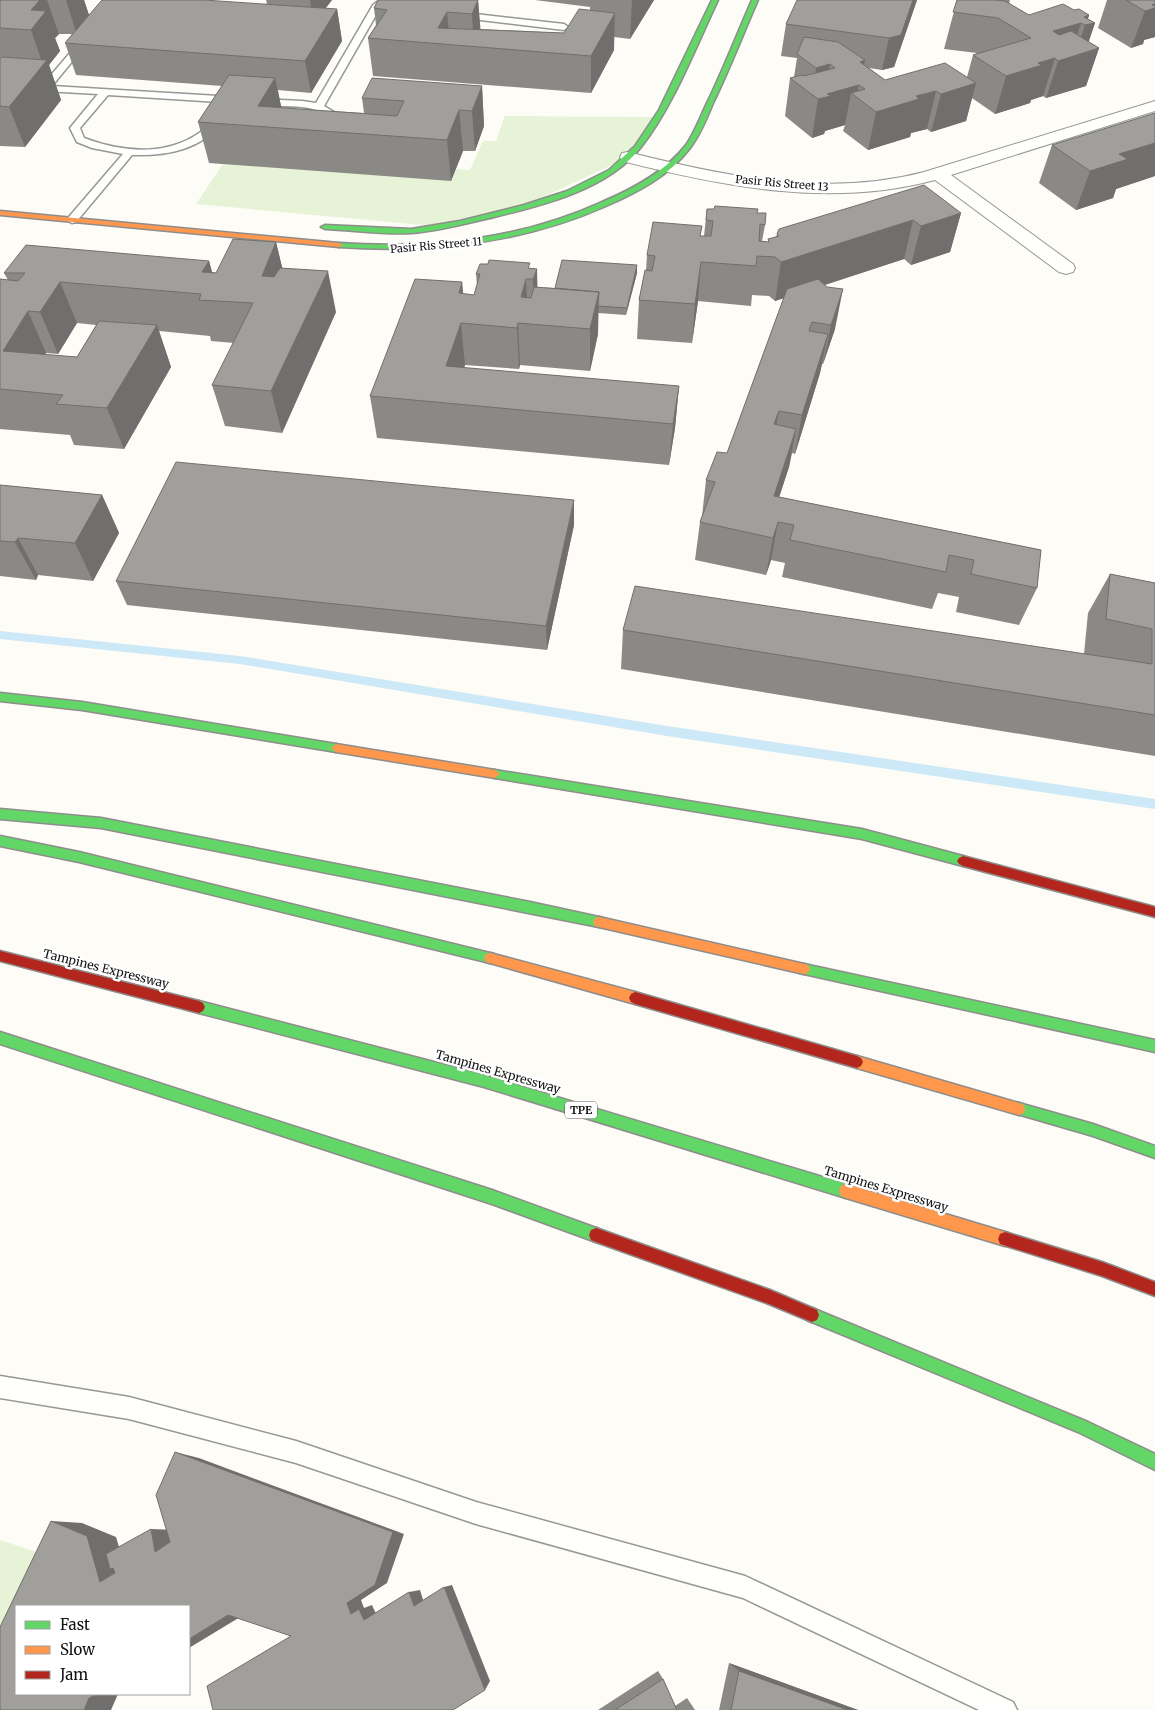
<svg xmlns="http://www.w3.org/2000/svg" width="1155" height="1710" font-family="Merriweather,serif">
<rect width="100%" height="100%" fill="#fdfcf7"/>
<!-- green -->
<path fill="#e7f3d7" d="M505,116L652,117L627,158L524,206L459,222L422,225L196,204L231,152L470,170L483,141H496Z
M0,1540L52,1557L16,1606L0,1676Z"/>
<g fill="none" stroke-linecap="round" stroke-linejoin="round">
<!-- stream -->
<path fill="#cde8f7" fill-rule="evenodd" d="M0,631L240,656L667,726L1155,799V809L667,736L240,664L0,639Z"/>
<!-- lane casing -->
<g stroke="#979795" stroke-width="3">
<path id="lane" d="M377,2L394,4L398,7L394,10L380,8L324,106L334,112L343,121L339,129H333L331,127L333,121C312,99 283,110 257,104V100L260,99L302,101L316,103L373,5Z
M458,12L564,24L568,27L564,30L455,17L454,15Z
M84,39L88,42L52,86L235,97L240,100L235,103L108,95L80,128L84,138C129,155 181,157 215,119H221L223,121C201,150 167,156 132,155L76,222L72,223L67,220L68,218L123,154L92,148L77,142L70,128L98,94L45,91L40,88L81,40Z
M0,1376L129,1397L296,1441L476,1502L745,1576L1013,1702L1017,1710H979L743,1598L476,1524L296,1463L129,1419L0,1398Z"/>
</g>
<!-- street casing -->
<g stroke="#979795" stroke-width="2">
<path id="street" d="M1155,101V111L951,175L1073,264L1075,268L1073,272L1066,274L1059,272L935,180C831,208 725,187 622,161L620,157L622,153L628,152C723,176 826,198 924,172Z"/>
</g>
<!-- fast casing -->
<g stroke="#8e8d8b" stroke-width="3">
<path id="fast" d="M712,0H718C696,46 673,107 641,147C608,190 540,206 490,218C464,224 438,231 412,233C385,235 352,230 325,229L321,227L325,225L411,229L460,221L524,205L567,191L609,170L635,146L659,110Z
M752,0H758C743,34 730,68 714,101C707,117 701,134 690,148C669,176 638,192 606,206C521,244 431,253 339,247L335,245L339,243C430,249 518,240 602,202C633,189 665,172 686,145C695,132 701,115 708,101C724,68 737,34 752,0Z
M0,693L82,702L336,744L341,748L336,752L82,710L0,701Z
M495,770L862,829L963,856L967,858L969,861L967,864L963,866L862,839L495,778L490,774Z
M0,809L101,818L530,902L599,917L603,918L605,922L603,926L599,927L101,828L0,819Z
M0,836L79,852L490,953L494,954L496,958L494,962L490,963L79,862L0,846Z
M804,964L1155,1040V1052L804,974L800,973L798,969L800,965Z
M199,1001L484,1075L846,1184L851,1186L853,1191L851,1196L846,1198L484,1087L199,1013L195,1011L193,1007L195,1003Z
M0,1032L492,1190L596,1228L601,1230L603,1235L601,1240L596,1242L492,1204L0,1044Z
M1019,1103L1093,1124L1155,1146V1158L1093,1136L1014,1113L1013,1109L1014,1105Z
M812,1308L1088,1422L1155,1454V1470L1078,1432L807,1320L805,1315L807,1310Z"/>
</g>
<!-- slow casing -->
<g stroke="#8e8d8b" stroke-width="3">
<path id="slow" d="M0,211L339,243L343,245L339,247L0,215Z
M336,744L495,770L500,774L495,778L336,752L331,748Z
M599,917L804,964L808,965L810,969L808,973L804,974L599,927L595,926L593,922L595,918Z
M490,953L635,992L639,994L641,998L639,1002L635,1004L490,963L486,962L484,958L486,954Z
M857,1056L1019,1103L1024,1105L1025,1109L1024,1113L1019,1115L857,1068L853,1066L851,1062L853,1058Z
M846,1184L1005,1232L1010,1234L1012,1239L1010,1244L1005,1246L846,1198L841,1196L839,1191L841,1186Z"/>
</g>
<!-- jam casing -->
<g stroke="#8e8d8b" stroke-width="3">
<path id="jam" d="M963,856L1155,907V917L963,866L959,864L957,861L959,858Z
M0,951L199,1001L203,1003L205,1007L203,1011L199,1013L0,961Z
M635,992L857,1056L861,1058L863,1062L861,1066L857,1068L635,1004L631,1002L629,998L631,994Z
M596,1228L770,1290L817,1310L819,1315L817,1320L812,1322L769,1304L596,1242L591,1240L589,1235L591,1230Z
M1005,1232L1102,1262L1155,1282V1296L1102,1276L1000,1244L998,1239L1000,1234Z"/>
</g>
<!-- lane -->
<use href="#lane" fill="#fffffe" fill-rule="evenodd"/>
<!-- street -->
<use href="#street" fill="#fffffe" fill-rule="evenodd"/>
<!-- fast -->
<use href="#fast" fill="#63d668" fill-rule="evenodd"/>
<!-- slow -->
<use href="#slow" fill="#ff974d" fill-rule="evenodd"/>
<!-- jam -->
<use href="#jam" fill="#b3261e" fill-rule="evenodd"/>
</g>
<!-- wall -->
<path fill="#8a8986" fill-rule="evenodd" d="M0,0H84L89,15L267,4L266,0H332L325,9H337L342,41L311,93L278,90L281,108L364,113L362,98L482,86L484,126L475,151H463L451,181L209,163L198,122L222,86L76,75L65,43L72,34H59L55,38L60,51L49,65L61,100L25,147L0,146Z
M378,0H478L480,29L564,33L590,10V7L535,0H654L630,39L614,37V50L591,93L373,76L368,38L376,25L374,8Z
M917,0L894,67L882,70L869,68L885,80L967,77L973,55L977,53L944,49L957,0H1010L1009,4L1029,15L1074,10L1089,15L1088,19L1095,23L1088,42L1099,48L1086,86L1046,98L1043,96L1031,100L1030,103L995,114L972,98L966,121L931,132L927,129L911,133L910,137L868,150L843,131L845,125L825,131L824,134L812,138L785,116L790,78L794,77L797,58L781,56L786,24Z
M1107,0H1155V37L1144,40L1143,44L1131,48L1098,28Z
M1155,113V176L1116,189L1113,198L1076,210L1039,183L1052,145Z
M707,209L757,213L765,225L762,241L768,242V239L776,237L777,234L961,213L950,252L911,265L904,259L825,285L835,329L823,364H822L820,373L795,454L792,453L789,467L779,497L1041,550L1037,588L1019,625L956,612L959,597L938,593L932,609L782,577L785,563L771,560L766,575L695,560L700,522L702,516L706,480L727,453L784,298L775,301L769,296L752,295L751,306L698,301L692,343L637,339L639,300L646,271L647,255L704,236Z
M276,242L282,268L336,312L282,433L225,426L212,385L234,343L211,341L210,336L159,331L171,367L124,449L74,445L70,435L0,429V279L8,280L4,273L209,261L212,272L216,273ZM77,323L96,325L77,357L45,355L46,353L58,354Z
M637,265V273L626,315L598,313V334L590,371L520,365L519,369L465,365L464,368L679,386L675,428L669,465L377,438L370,396L462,282L463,294L474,295L477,285L476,274L530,268L537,269V287L555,288Z
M0,485L102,495L119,533L93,581L38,575L36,580L0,576Z
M574,525L547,650L127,605L116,581Z
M1110,574L1155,583V756L621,669L623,630L1084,654L1088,613Z
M729,1663L858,1710H719Z
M658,1671L663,1679L675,1706L687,1698L695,1710H598Z"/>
<!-- shaded-wall -->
<path fill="#716f6d" d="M40,0H47L59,34L55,38L60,51L49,65L61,100L25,147L9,107L43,65L31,30V10Z
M66,0H84L90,18L77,35Z
M310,0H332L314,23Z
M478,0L481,35L474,47L472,14Z
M632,0H654L630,39Z
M913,0H917L894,67L882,70L889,38Z
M1155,4V37L1144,40L1143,44L1131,48L1145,11L1152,5Z
M337,9L342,41L311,93L305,61Z
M447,12L450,45L438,28Z
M615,13L614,50L591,93V56Z
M1089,15L1086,25L1095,23L1085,53L1099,48L1086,86L1046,98L1058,61L1055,58L1043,96L1031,100L1030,103L995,114L1006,76L1053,31L1081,23L1070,57L1075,55L1085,25L1084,17Z
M865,60L860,86L859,85L856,97L851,93L845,125L825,131L824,134L812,138L818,99L812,95L816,68L830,64L824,98L827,94L860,62Z
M275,78L284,119L258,106Z
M976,83L966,121L931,132L941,94Z
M482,86L484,126L475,151L472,111Z
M936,91L927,129L911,133L910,137L868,150L876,112L916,96Z
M459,110L463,151L451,181L447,140Z
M1155,143V176L1116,189L1113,198L1076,210L1090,171L1119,154Z
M961,213L950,252L911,265L921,226Z
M913,220L904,259L775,301L781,262Z
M276,242L286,283L262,276Z
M209,261L220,301L202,272Z
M701,262L698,301L692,343L695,304Z
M637,265V273L626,315L627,308Z
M537,269L538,310L535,321L533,279Z
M328,271L336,312L282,433L271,391Z
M526,279L528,320L521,297Z
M60,282L77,323L58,354L40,312Z
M462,282L466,324L459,293Z
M843,289L835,329L823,364L831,325Z
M599,292L598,334L590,371V329Z
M28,311L46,353L23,392L3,351Z
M461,323L465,365L452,404L446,366Z
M518,323L520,365L519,369L517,328Z
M157,325L171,367L124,449L107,408Z
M828,334L820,373L795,454L802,415Z
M679,386L675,428L669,465L673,424Z
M779,411L772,449L774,424Z
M796,429L789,467L767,534L774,496Z
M102,495L119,533L93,581L75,543Z
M574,500V525L547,650L546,626Z
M778,522L771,560L766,575L773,538Z
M18,538L38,575L36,580L15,542Z
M175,1452L199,1458L404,1534L387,1583L361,1600L364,1608L372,1605L377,1616L364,1620L351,1614Z
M51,1521L82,1523L116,1537L125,1567L100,1582Z
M151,1529L176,1530L180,1552H155Z
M452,1585L490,1681L485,1690L444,1587Z
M420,1590L424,1603L414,1606L409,1592Z
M250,1611L189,1648V1639L228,1615Z
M729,1663L858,1710H848L739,1671Z
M97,1694H118L111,1710H84L89,1698Z"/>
<!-- building -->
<path fill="#a19f9c" stroke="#716f6d" d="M0,0H40L31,10L46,11L31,30L0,28Z
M102,0H204L337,9L305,61L65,43Z
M378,0H478L472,14L447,12L438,28L564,33L579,9L615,13L591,56L368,38L387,10L374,8Z
M797,0H913L901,35L889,38L786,24Z
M957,0H995L1005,1L1029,15L1063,4L1074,10L1079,9L1089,15L1084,17L1095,23L1085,25L1081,23L1053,31L1059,35L1071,31L1099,48L1058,61L1055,58L1038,63L1042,65L1006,76L973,55L1031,38L998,18L953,12Z
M1126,0H1155V4L1152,5L1155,6V8L1145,11Z
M804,37L838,42L865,60L860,62L885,80L945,63L976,83L941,94L936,91L916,96L919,99L876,112L851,93L865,89L859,85L827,94L831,96L818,99L790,78L802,75L804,76L835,68L830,64L816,68L797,54Z
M2,57L47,60L9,107L0,106V59Z
M229,75L275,78L258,106L397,116L404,101L362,98L372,78L482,86L472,111L459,110L447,140L198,122Z
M1155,113V143L1119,154L1128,159L1090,171L1052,145Z
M924,185L961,213L921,226L913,220L781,262L775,257L757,256L756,266L701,262L695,304L639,300L645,270L652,271L655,256L647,255L653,222L702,226L700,236H711L713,221L706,220L707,209H714L715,206L758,209L757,213H766L765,225L760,224L759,241L769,242L768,239L779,236L777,234L779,229Z
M233,239L276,242L262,276L274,277L280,268L328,271L271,391L212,385L253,303L199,300L201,294L60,282L40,312L28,311L3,351L77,357L99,321L157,325L107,408L56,404L63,395L0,389V279L18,281L25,273H4L26,245L209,261L202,272L216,273Z
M489,260L530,263L528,268L537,269L533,279H526L521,297L531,298L534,287L599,292L590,329L518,323L517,328L461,323L446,366L679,386L673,424L370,396L415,279L462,282L459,293L474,295L480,274H476L480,264H488Z
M562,260L637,265L627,308L598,306L599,292L555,288Z
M818,279L827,287L843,289L831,325L812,322L809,331L828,334L802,415L779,411L774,424L796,429L774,496L1041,550L1037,588L971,574L974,560L949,555L946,572L790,540L794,525L778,522L773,538L700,522L715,482L706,480L717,452L727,453L787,289Z
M176,462L574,500L546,626L116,581Z
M0,485L102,495L75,543L18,538L15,542L0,541Z
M1110,574L1155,583V715L623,630L635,586L1152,664V629L1106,619Z
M175,1452L393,1532L375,1585L347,1603L351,1614L359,1609L364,1620L409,1592L414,1606L444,1587L485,1690L453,1710H213L207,1686L291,1636L228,1615L189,1639V1606H16V1694H97L89,1698L84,1710H0V1627L51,1521L87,1536L100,1582L115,1573L113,1568L110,1569L106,1554L151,1529L155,1552L170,1542L156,1495Z
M739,1671L848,1710H731Z
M663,1679L677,1710H615Z"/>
<g text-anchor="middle" stroke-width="5" stroke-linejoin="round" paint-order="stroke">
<!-- far-street labels -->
<g font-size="11" fill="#111" stroke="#fff">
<text transform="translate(782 183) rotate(5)" y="4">Pasir Ris Street 13</text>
<text transform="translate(436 245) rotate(-5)" y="4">Pasir Ris Street 11</text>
</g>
<!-- shield labels -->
<rect fill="#fff" stroke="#585858" stroke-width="1" x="565" y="1101.5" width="32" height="17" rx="4"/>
<g font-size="11" font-weight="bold" fill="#111">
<text x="581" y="1114">TPE</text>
</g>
<!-- street labels -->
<g font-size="12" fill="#111" stroke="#fff">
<text transform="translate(106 969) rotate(14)" y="4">Tampines Expressway</text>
<text transform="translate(498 1072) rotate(16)" y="4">Tampines Expressway</text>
<text transform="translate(886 1189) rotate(17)" y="4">Tampines Expressway</text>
</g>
</g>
<!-- legend -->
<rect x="15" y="1605" width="175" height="90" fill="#ffffff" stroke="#a0a0a0"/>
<rect x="25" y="1621" width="25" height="8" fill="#63d668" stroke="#a0a0a0"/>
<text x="60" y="1630" font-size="15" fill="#111111">Fast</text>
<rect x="25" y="1646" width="25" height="8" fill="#ff974d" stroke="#a0a0a0"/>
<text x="60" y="1655" font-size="15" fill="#111111">Slow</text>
<rect x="25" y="1671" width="25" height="8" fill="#b3261e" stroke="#a0a0a0"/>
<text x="60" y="1680" font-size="15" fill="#111111">Jam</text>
</svg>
